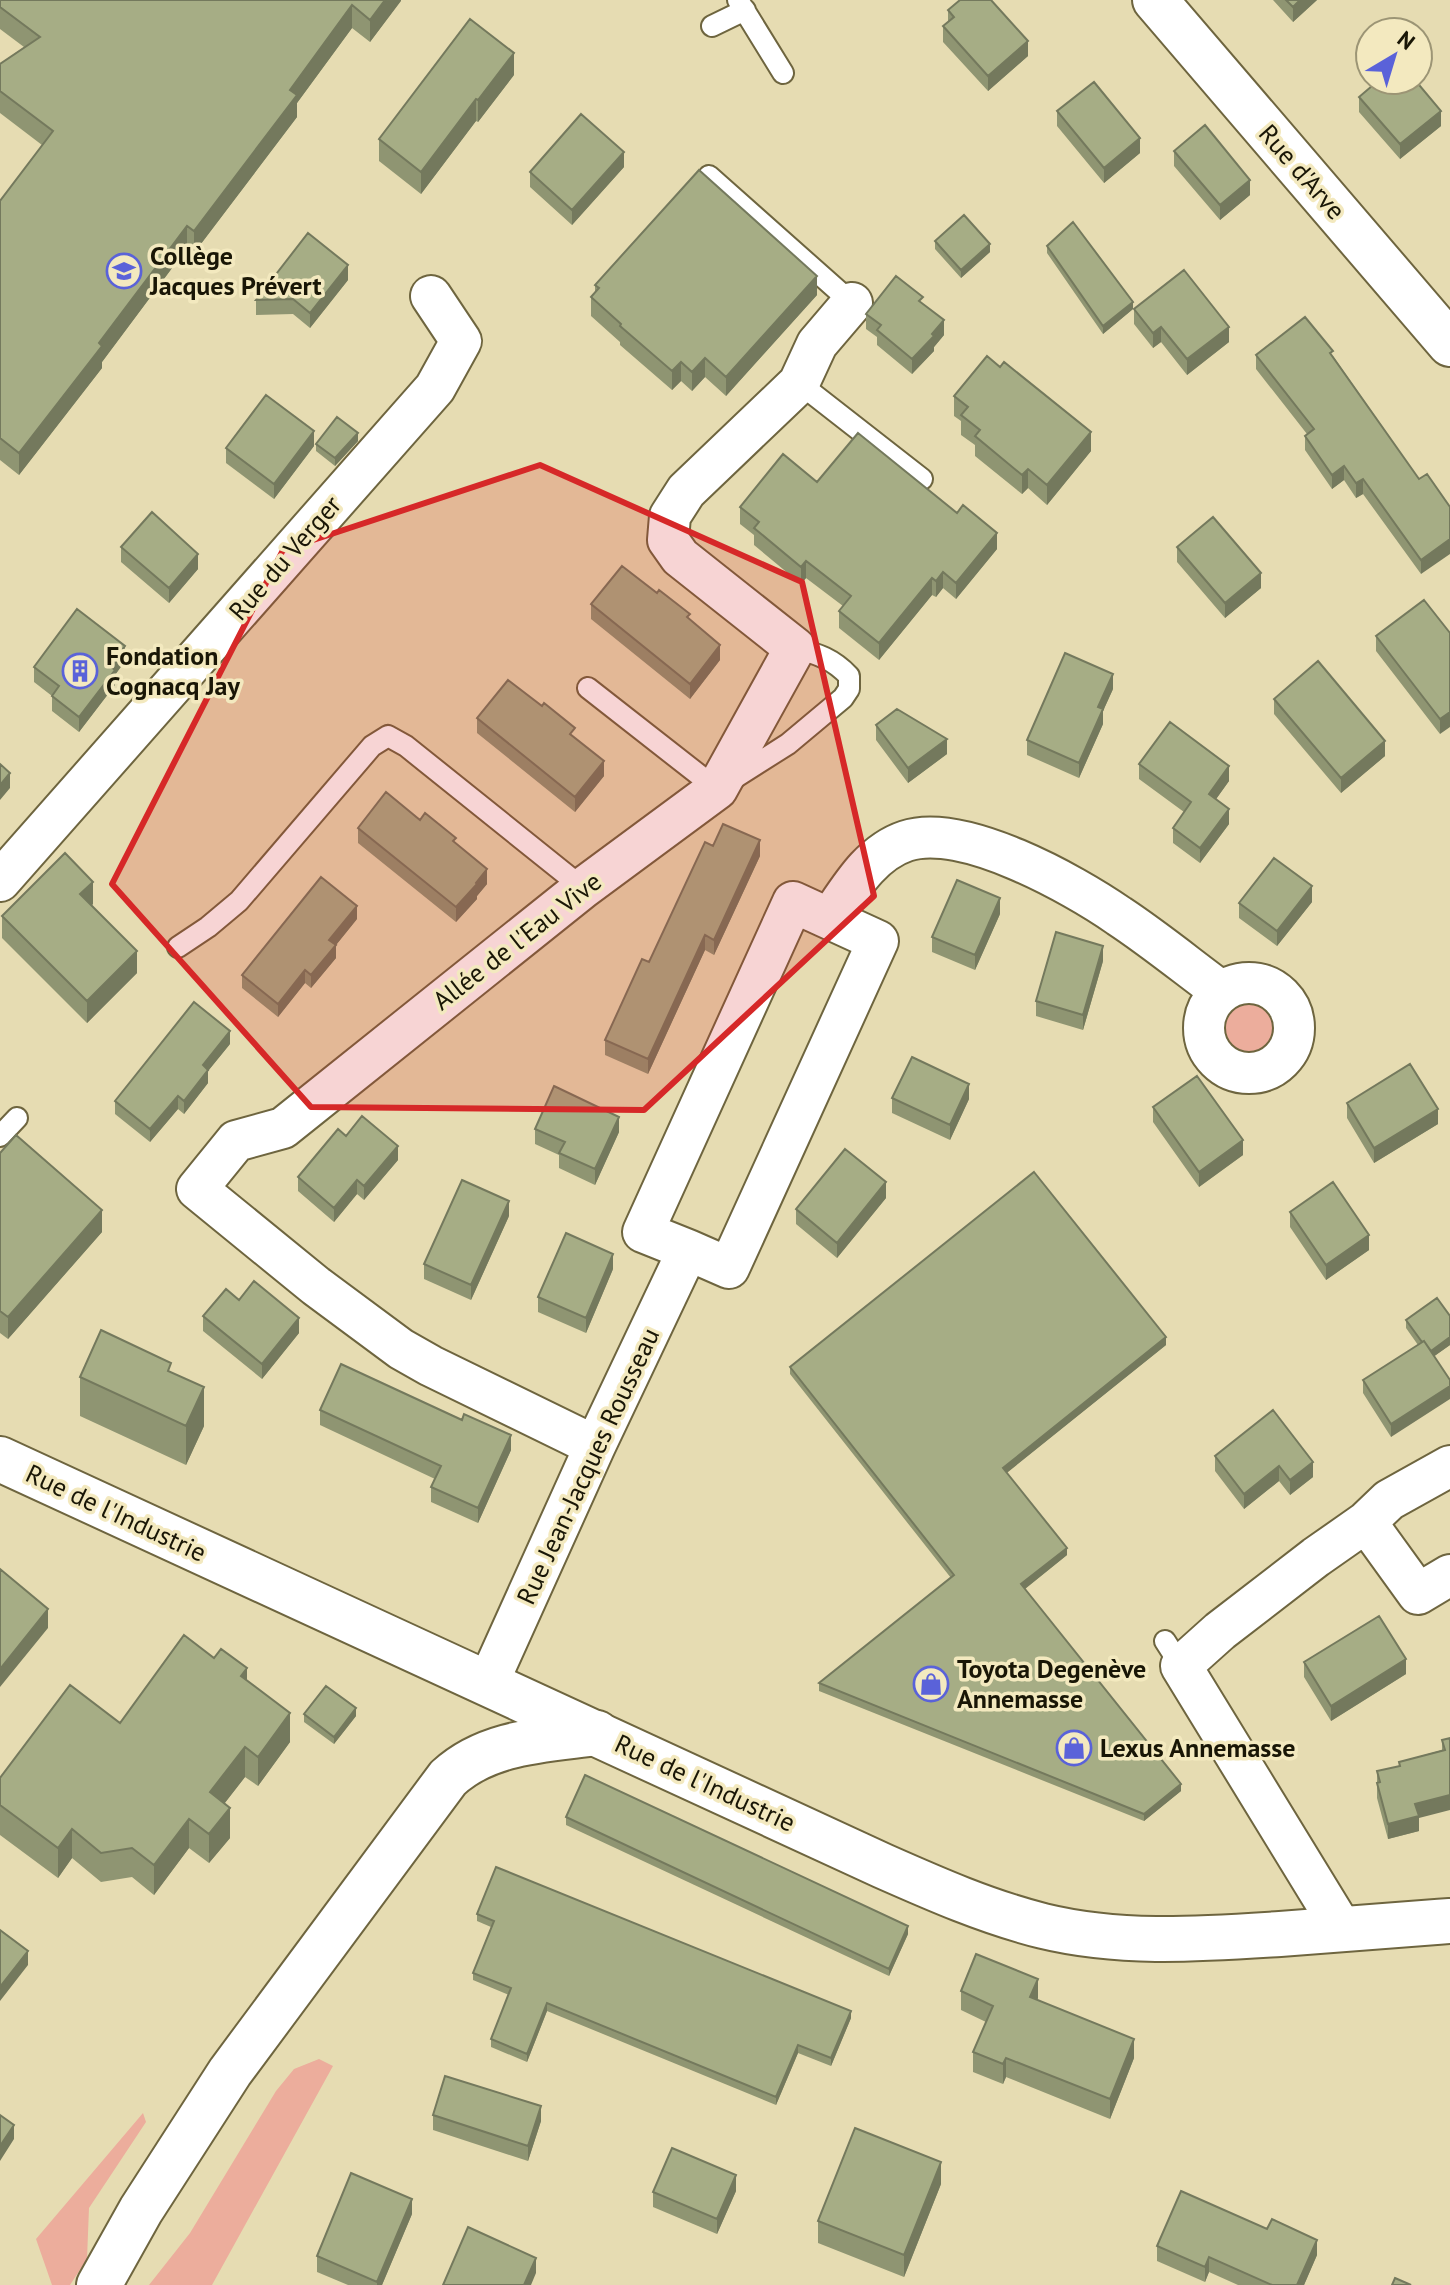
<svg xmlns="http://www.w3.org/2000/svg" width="1450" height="2285" font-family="'PT Sans',sans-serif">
<rect width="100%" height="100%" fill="#e6dcb2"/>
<!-- green -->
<path fill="#ecad9c" d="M1216 1028a33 33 0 1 1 66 0a33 33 0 1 1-66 0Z
M319,2059L333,2066L212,2285H149L190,2233L276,2091L294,2069Z
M143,2113L146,2122L89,2208L87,2259L70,2285H52L36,2239Z"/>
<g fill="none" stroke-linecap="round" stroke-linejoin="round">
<!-- lane casing -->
<g stroke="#6e653f" stroke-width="24">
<path id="lane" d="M738,0L783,73
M712,26L745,10
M709,176L852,303
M799,383L922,479
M588,688L717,789L788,744L843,698L849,689V676C833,659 818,654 795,648
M178,947L208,927L239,901L372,746L388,736L406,746L583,888
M0,1136L17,1118
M1165,1641L1181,1666"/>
</g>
<!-- street casing -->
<g stroke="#6e653f" stroke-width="44">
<path id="street" d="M0,881L435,388L461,341L431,296
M830,918C850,889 870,853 906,841C962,822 1073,884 1119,916C1154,939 1188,967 1222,992
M1204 1028a45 45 0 1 1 90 0a45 45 0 1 1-90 0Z
M595,1446L431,1366L401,1349L316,1286L197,1189L236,1141L283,1128L583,888L717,789L795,648L680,557L668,540L670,516L686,491L799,383L817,344L852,303
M1366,1522L1418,1594L1450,1575
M488,1683L595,1446L688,1250L729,1268L878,941L793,902L643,1232L688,1250
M1342,1929L1181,1666L1220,1631L1316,1557L1366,1522L1389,1500L1450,1466"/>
</g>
<!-- secondary casing -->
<g stroke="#6e653f" stroke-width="48">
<path id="secondary" d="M1155,0L1450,344"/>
</g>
<!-- primary casing -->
<g stroke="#6e653f" stroke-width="48">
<path id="primary" d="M0,1459L883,1866C935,1889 987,1912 1043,1926C1121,1945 1200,1939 1280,1934C1336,1930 1393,1925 1450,1921"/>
</g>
<!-- highway casing -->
<g stroke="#6e653f" stroke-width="48">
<path id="highway" d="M99,2285L141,2210L230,2072L448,1778C488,1741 546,1740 597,1733"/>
</g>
<!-- lane -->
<use href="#lane" stroke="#fff" stroke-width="20"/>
<!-- street -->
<use href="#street" stroke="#fff" stroke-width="40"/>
<!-- secondary -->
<use href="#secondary" stroke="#fff" stroke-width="44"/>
<!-- primary -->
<use href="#primary" stroke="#fff" stroke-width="44"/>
<!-- highway -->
<use href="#highway" stroke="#fff" stroke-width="44"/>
</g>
<!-- wall -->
<path fill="#8f9572" d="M0,0H401L370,42L352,28L297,103V117L194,253L187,248L102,362V368L19,475L0,460V201L42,145L0,113V64L24,47L0,29Z
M1273,0H1317L1293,22Z
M948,10L1028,56L988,91L943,42V26L948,22Z
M514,75L478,122L476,121L421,194L379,161V139Z
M1359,97L1441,126L1400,159L1359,112Z
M1057,111L1140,153L1104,183L1057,126Z
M1174,151L1250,195L1220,220L1174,166Z
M624,167L572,225L530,187V172Z
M935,241L990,252L961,278L935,249Z
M1047,246L1133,309L1103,334L1047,253Z
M348,280L310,328L293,314L256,315V300Z
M595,285L817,295L726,396L705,377L692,391L681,381L672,390L620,345V342L591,316V297L595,292Z
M923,304L944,335L934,347V351L912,374L877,345V337L866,329V314Z
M1134,309L1229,342L1187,375L1161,342L1153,348L1134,324Z
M1256,355L1333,356L1419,479L1427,474L1421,574L1363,494L1356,498L1344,480L1332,489L1305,450V436L1307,434L1256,369Z
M954,396L1091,451L1047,505L1028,488L1022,494L975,456V445L961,435V421L954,416Z
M358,441L335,466L316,451V444Z
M314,446L274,499L226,463V448Z
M817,482L997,549L956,599L943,588L936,597L932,595L879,660L839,628V611L843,606L806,578L801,584L754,545V535L740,524V507Z
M121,547L198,569L169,603L121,562Z
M1177,547L1261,588L1225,618L1177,562Z
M591,604L690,619L720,660L690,699L591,619Z
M1450,633L1440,734L1376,651V636Z
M125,661L115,675V685L79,732L52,711V696L34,682V667Z
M1113,689L1103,711V724L1079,778L1027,755V740Z
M1274,699L1385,756L1341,793L1274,714Z
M477,718L575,738L604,776L575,812L477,733Z
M876,725L947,754L908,783L876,740Z
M1139,764L1229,781L1216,799L1229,824L1200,863L1173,843V828L1184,812L1139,779Z
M420,820L456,843L487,884L477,896V899L456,922L358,843V828Z
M713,846L760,856L714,955L705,950L648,1074L605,1055V1040Z
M1312,902L1277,946L1239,918V903Z
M93,904L92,905L137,973L87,1023L2,938V916Z
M1000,914L975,970L932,952V937Z
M357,919L336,945V958L311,988L305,983L278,1017L242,988V975Z
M1103,961L1083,1030L1036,1016V1001Z
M230,1044L208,1071V1083L184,1114L178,1109L150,1142L115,1114V1101Z
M892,1098L969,1099L950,1140L892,1113Z
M1347,1103L1438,1124L1374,1163L1347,1118Z
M1153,1107L1243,1155L1199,1187L1153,1122Z
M535,1129L619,1132L595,1185L559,1168V1155L535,1144Z
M0,1153L102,1232L8,1339L0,1333Z
M398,1160L364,1200L357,1194L334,1222L298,1191V1177Z
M886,1198L837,1258L796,1224V1209Z
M1290,1212L1369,1250L1326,1280L1290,1227Z
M509,1216L471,1300L424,1279V1264Z
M613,1269L586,1333L538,1312V1297Z
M239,1300L299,1333L262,1379L203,1331V1316Z
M1406,1320L1450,1345L1434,1356L1391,1437L1363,1393V1380L1418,1345L1406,1328Z
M1166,1345L1006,1473L1067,1555L1025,1589L1181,1791L1144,1821L819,1691V1683L951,1578L790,1374V1367Z
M171,1372L204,1426L186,1465L80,1416V1377Z
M320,1410L462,1420L511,1450L478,1523L431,1502V1487L435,1479L320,1425Z
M1273,1410L1313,1477L1290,1495L1279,1481L1244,1509L1215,1471V1456Z
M214,1658L247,1681L290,1742L258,1786L245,1777L224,1804L230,1838L209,1863L189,1848L154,1895L132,1877L101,1882L72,1858L58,1878L0,1835V1778L120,1723Z
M1304,1662L1406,1674L1331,1721L1304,1677Z
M304,1714L356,1716L334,1744L304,1722Z
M1450,1738L1419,1818V1831L1388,1839L1377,1798V1771L1399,1766V1762L1442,1750V1740Z
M566,1817L908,1934L889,1976L566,1825Z
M477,1914L851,2018L831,2066L798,2053L776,2105L547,2011L527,2062L491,2047V2039L509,1995L473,1980V1973L491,1927L477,1921Z
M961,1991L1038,1998L1037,2000L1134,2058L1110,2119L1006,2077L1003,2084L973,2072V2052L986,2022L961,2010Z
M433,2115L541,2121L528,2161L433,2130Z
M941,2184L904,2277L818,2243V2221Z
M736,2191L717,2234L653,2207V2192Z
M412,2214L382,2285H348L317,2272V2256Z
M1157,2246L1317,2255L1304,2285H1238L1209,2272L1205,2282L1157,2261Z"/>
<!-- shaded-wall -->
<path fill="#74795d" d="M385,0H401V1L370,42V20Z
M1300,0H1317L1293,22V7Z
M352,5V28L297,103V117L194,253V231L290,90Z
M1028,41V56L988,91V76Z
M514,53V75L478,122V100Z
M476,99V121L421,194V172Z
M1441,111V126L1400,159V144Z
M1140,138V153L1104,183V168Z
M624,152V167L572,225V210Z
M1250,180V195L1220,220V205Z
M187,226V248L102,362V368L19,475V453L99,343Z
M990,244V252L961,278V270Z
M348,265V280L310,328V313Z
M817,276V295L726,396V377Z
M1133,302V309L1103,334V326Z
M944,320V335L934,347V351L912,374V359Z
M1161,327V342L1153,348V333Z
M1229,327V342L1187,375V359Z
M705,358V377L692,391V372Z
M681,362V381L672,390V371Z
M314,431V446L274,499V484Z
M1091,432V451L1047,505V485Z
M358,433V441L335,466V458Z
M1344,466V480L1332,489V475Z
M1028,469V488L1022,494V475Z
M1363,479V494L1356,498V483Z
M997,533V549L956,599V583Z
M1450,539V554L1421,574V560Z
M198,554V569L169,603V588Z
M806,561V578L801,584V567Z
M943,572V588L936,597V581Z
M1261,573V588L1225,618V603Z
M932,578V595L879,660V643Z
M720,645V660L690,699V684Z
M125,646V661L115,675V685L79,732V717L110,666Z
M1113,674V689L1103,711V724L1079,778V763L1098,707Z
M1450,712V727L1440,734V719Z
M947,739V754L908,783V768Z
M1385,741V756L1341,793V778Z
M604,761V776L575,812V797Z
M1229,766V781L1209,809V794Z
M10,773V788L0,800V785Z
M1229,809V824L1200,863V848Z
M760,840V856L714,955V940Z
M487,869V884L477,896V899L456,922V907Z
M93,882V904L80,916V894Z
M1312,886V902L1277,946V931Z
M1000,898V914L975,970V955Z
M357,906V919L336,945V958L311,988V975L329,940Z
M705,935V950L648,1074V1059Z
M1103,946V961L1083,1030V1015Z
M137,951V973L87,1023V1001Z
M305,970V983L278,1017V1004Z
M230,1031V1044L208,1071V1083L184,1114V1101L203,1065Z
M969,1084V1099L950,1140V1125Z
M178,1096V1109L150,1142V1129Z
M1438,1109V1124L1374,1163V1148Z
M619,1117V1132L595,1185V1169Z
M1243,1140V1155L1199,1187V1172Z
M398,1146V1160L364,1200V1186Z
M357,1180V1194L334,1222V1208Z
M886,1182V1198L837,1258V1243Z
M509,1201V1216L471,1300V1285Z
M102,1210V1232L8,1339V1317Z
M1369,1235V1250L1326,1280V1265Z
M613,1254V1269L586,1333V1318Z
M299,1318V1333L262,1379V1364Z
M1166,1337V1345L1003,1476V1468Z
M1450,1337V1345L1429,1360V1352Z
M1450,1386V1399L1391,1437V1424Z
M204,1387V1426L186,1465V1426Z
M511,1435V1450L478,1523V1508Z
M1313,1462V1477L1290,1495V1480Z
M1279,1466V1481L1244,1509V1494Z
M1067,1548V1555L1021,1592V1584Z
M48,1609V1628L0,1687V1669Z
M1406,1659V1674L1331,1721V1706Z
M247,1668V1697L241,1676Z
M356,1708V1716L334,1744V1737Z
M290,1713V1742L258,1786V1757Z
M245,1747V1777L210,1822V1792Z
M1181,1784V1791L1144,1821V1814Z
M1450,1795V1810L1419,1818V1831L1388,1839V1824L1415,1804Z
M230,1808V1838L209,1863V1834Z
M189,1819V1848L154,1895V1865Z
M72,1829V1858L58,1878V1848Z
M908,1926V1934L889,1976V1969Z
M28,1951V1965L0,2001V1987Z
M1038,1979V1998L1030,2016V1997Z
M547,2003V2011L527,2062V2054Z
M851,2011V2018L831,2066V2058Z
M1134,2039V2058L1110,2119V2099Z
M798,2045V2053L776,2105V2097Z
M1006,2058V2077L1003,2084V2064Z
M541,2106V2121L528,2161V2146Z
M14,2125V2139L0,2161V2146Z
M941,2162V2184L904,2277V2255Z
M736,2175V2191L717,2234V2219Z
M412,2199V2214L382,2285H377V2282Z
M1317,2240V2255L1304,2285H1297Z
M1209,2257V2272L1205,2282V2267Z
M536,2258V2273L531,2285H524Z"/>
<!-- building -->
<path fill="#a6ad85" stroke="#74795d" stroke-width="2" d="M0,0H385L370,20L352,5L290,90L297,95L194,231L187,226L99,343L102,346L19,453L0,438V201L53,131L0,91V64L40,37L0,7Z
M960,0H991L1028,41L988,76L943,26L954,17L948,10Z
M1286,0H1300L1293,7Z
M470,19L514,53L478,100L476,99L421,172L379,139Z
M1379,80H1415L1441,111L1400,144L1359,97Z
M1094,82L1140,138L1104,168L1057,111Z
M581,114L624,152L572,210L530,172Z
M1205,125L1250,180L1220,205L1174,151Z
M699,170L817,276L726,377L705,358L692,372L681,362L672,371L620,326L621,324L591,297L599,288L595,285Z
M964,215L990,244L961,270L935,241Z
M1073,222L1133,302L1103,326L1047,246Z
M308,233L348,265L310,313L293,299L256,300Z
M1184,270L1229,327L1187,359L1161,327L1153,333L1134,309Z
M896,276L923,297L919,301L944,320L932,334L934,336L912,359L877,330L881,325L866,314Z
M1305,317L1333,351L1330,353L1419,479L1427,474L1450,507V539L1421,560L1363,479L1356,483L1344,466L1332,475L1305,436L1314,429L1256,355Z
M987,356L1000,367L1004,362L1091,432L1047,485L1028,469L1022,475L975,436L980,430L961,415L968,407L954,396Z
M266,395L314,431L274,484L226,448Z
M337,417L358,433L335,458L316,444Z
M858,433L957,513L963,505L997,533L956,583L943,572L936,581L932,578L879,643L839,611L851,596L806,561L801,567L754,528L759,522L740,507L783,454L817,482Z
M152,512L198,554L169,588L121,547Z
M1213,517L1261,573L1225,603L1177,547Z
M622,566L657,593L659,590L690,614L687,617L720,645L690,684L591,604Z
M1424,600L1450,633V712L1440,719L1376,636Z
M77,609L125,646L110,666L115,670L79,717L52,696L59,686L34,667Z
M1065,653L1113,674L1098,707L1103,709L1079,763L1027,740Z
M1318,661L1385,741L1341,778L1274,699Z
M508,680L542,706L544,703L575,728L570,734L604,761L575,797L477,718Z
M897,709L947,739L908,768L876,725Z
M1170,722L1229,766L1209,794L1229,809L1200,848L1173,828L1191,802L1139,764Z
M0,764L10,773L0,785Z
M386,792L420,820L425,813L456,838L453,841L487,869L476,883L477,884L456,907L358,828Z
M723,824L760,840L714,940L705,935L648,1059L605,1040L642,959L649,962L705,842L713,846Z
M65,853L93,882L80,894L137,951L87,1001L2,916Z
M1274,858L1312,886L1277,931L1239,903Z
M321,877L357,906L329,940L336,945L311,975L305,970L278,1004L242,975Z
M957,880L1000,898L975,955L932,937Z
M1056,932L1103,946L1083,1015L1036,1001Z
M194,1002L230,1031L203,1065L208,1070L184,1101L178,1096L150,1129L115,1101Z
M912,1057L969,1084L950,1125L892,1098Z
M1410,1064L1438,1109L1374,1148L1347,1103Z
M1197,1076L1243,1140L1199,1172L1153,1107Z
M554,1086L619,1117L595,1169L559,1153L565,1142L535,1129Z
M362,1116L398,1146L364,1186L357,1180L334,1208L298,1177L338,1129L346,1136Z
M16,1135L102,1210L8,1317L0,1311V1153Z
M845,1149L886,1182L837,1243L796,1209Z
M1034,1172L1166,1337L1003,1468L1067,1548L1021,1584L1181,1784L1144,1814L819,1683L954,1575L790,1367Z
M462,1180L509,1201L471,1285L424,1264Z
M1333,1182L1369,1235L1326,1265L1290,1212Z
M566,1233L613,1254L586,1318L538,1297Z
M254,1281L299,1318L262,1364L203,1316L226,1289L239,1300Z
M1437,1298L1450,1316V1337L1431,1351L1424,1341L1422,1342L1406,1320Z
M101,1330L171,1363L168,1371L204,1387L186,1426L80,1377Z
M1424,1341L1450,1380V1386L1391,1424L1363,1380Z
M341,1364L462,1420L464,1414L511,1435L478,1508L431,1487L441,1466L320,1410Z
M1273,1410L1313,1462L1290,1480L1279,1466L1244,1494L1215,1456Z
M0,1569L48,1609L0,1669Z
M1379,1616L1406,1659L1331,1706L1304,1662Z
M184,1635L214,1658L221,1649L247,1668L241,1676L290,1713L258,1757L245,1747L210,1792L230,1808L209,1834L189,1819L154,1865L132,1848L101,1853L72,1829L58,1848L0,1805V1778L70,1685L120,1723Z
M326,1686L356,1708L334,1737L304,1714Z
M1450,1738V1795L1415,1804L1419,1816L1388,1824L1377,1783L1380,1782L1377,1771L1400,1766L1399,1762L1445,1750L1442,1740Z
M585,1775L908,1926L889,1969L566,1817Z
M496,1867L851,2011L831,2058L798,2045L776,2097L547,2003L527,2054L491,2039L511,1988L473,1973L494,1921L477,1914Z
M0,1930L28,1951L0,1987Z
M976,1954L1038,1979L1030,1997L1134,2039L1110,2099L1006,2058L1003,2064L973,2052L993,2006L961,1991Z
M445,2076L541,2106L528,2146L433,2115Z
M0,2115L14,2125L0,2146Z
M855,2128L941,2162L904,2255L818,2221Z
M672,2148L736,2175L717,2219L653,2192Z
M351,2173L412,2199L377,2282L317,2256Z
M1181,2191L1267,2229L1272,2219L1317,2240L1297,2285H1272L1209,2257L1205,2267L1157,2246Z
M468,2227L536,2258L524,2285H443Z
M1395,2278L1411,2285H1392Z"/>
<!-- marked area -->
<path fill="#d62828" fill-opacity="0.2" stroke="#d62828" stroke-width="6" stroke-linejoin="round" d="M540,465L802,582L874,896L644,1110L311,1107L112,884L283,550Z"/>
<!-- icons -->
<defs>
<g id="school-ring" transform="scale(1.8)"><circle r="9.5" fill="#f3e9bf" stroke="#5a62d9" stroke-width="1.5"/><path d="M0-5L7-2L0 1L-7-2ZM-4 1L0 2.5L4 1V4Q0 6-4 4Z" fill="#5a62d9"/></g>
<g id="building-ring" transform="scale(1.8)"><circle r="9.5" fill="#f3e9bf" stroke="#5a62d9" stroke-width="1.5"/><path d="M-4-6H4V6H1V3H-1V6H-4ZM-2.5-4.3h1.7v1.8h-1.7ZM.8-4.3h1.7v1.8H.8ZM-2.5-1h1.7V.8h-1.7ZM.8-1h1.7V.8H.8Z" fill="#5a62d9"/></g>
<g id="shop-ring" transform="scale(1.8)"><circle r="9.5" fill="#f3e9bf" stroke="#5a62d9" stroke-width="1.5"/><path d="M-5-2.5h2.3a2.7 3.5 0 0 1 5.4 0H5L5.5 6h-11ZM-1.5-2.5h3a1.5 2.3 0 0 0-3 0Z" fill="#5a62d9"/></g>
</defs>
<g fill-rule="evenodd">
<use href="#school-ring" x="124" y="271"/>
<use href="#building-ring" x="80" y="671"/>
<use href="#shop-ring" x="931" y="1684"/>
<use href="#shop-ring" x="1074" y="1748"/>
</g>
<g text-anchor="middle" stroke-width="7" stroke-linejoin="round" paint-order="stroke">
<!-- street labels -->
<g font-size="26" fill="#191606" stroke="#f3e9bf">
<text transform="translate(1302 172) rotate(49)" y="9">Rue d'Arve</text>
<text transform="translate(285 558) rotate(-49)" y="9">Rue du Verger</text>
<text transform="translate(517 941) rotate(-38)" y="9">Allée de l'Eau Vive</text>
<text transform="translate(588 1466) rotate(-65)" y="9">Rue Jean-Jacques Rousseau</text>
<text transform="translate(116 1513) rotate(25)" y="9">Rue de l'Industrie</text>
<text transform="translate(705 1783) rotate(25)" y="9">Rue de l'Industrie</text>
</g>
<!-- poi labels -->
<g font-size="26" font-weight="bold" fill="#191606" stroke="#f3e9bf" text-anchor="start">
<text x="150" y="265">Collège<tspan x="150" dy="30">Jacques Prévert</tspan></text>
<text x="106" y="665">Fondation<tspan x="106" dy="30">Cognacq Jay</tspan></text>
<text x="957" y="1678">Toyota Degenève<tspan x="957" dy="30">Annemasse</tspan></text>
<text x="1100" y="1757">Lexus Annemasse</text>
</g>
</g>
<!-- north arrow -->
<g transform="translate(1394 56) rotate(38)"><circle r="38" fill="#f3e9bf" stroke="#9c9575" stroke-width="2"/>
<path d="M0-6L14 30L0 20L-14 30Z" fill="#5a62d9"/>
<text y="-12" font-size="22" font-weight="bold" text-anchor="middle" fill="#191606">N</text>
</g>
</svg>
